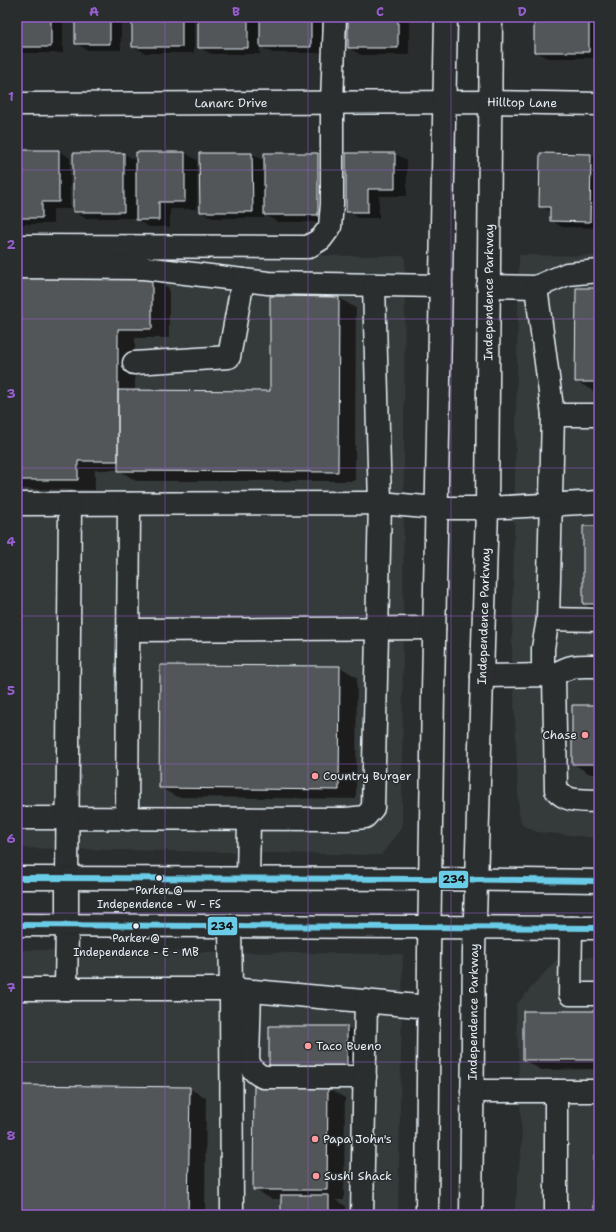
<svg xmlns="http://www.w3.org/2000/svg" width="616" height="1232" font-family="'Shantell Sans',sans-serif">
<rect width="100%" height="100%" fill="#2a2d2e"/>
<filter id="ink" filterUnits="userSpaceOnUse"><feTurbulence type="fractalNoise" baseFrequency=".025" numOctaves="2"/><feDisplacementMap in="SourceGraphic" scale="8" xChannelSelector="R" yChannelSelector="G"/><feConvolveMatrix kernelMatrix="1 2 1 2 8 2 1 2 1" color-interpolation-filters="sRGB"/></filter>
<g filter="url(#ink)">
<!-- built -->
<path fill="#363a3b" d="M17,255L405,256L402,827L381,855L17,848Z
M519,255L599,256V838L537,832L522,825L519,813L512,649Z
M17,950L403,954L398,1215H17Z
M559,957H599V1215H514L522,1141L516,1005Z"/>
<!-- shadow -->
<path fill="#0007" d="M17,17H63V53H17Z
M76,17H121V50H88L76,44Z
M133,17H194V53H145L133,46Z
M199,17H318L322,19V53H272L260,46V54H211L199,47Z
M349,17H409V55H361L349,48Z
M535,17H599V58H547L535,51Z
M17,151H59L70,158V209H53V224H20L17,222Z
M137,153H185L197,160V209H170V227H149L137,220V218H85L74,211L124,154L137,161Z
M200,154H252L265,161L318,154L329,161V222H277L264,214V218H213L201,212Z
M347,154H395L407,160V196H379V218H358L347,211Z
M591,155L599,160V228L562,227L551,220V212L540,206Z
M17,278H152L169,288V338H135V391L271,392L339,298L356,308L355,481H136L119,470H95V490L17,489Z
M599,289V391H593L576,381Z
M599,527V612L584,604Z
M340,667L357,677L356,799L177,797L160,788Z
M599,706V774H590L573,764Z
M599,1012V1069L541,1070L524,1060Z
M347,1027L364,1037V1075H287Z
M17,1086L189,1088L206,1098L205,1215H17Z
M328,1088L345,1098L344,1200H335L346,1206V1215H282V1199H271L254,1189Z"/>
<!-- building -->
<path fill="#535759" stroke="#e8f1f8" d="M17,17H51V47H17Z
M75,17H110V44H75Z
M132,17H182V47H132Z
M198,17H248V48H198Z
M260,17H311V47H260Z
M348,17H398V48H348Z
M534,17H589V52H534Z
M17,150H59V202H42V218H17Z
M136,152H185V202H159V220H136Z
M73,153H124V212H73Z
M199,153H252L253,212H200Z
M264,153H318V215H264Z
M346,153H395V189H368V212H346Z
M540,153L591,154L590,222L550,221V207H539Z
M17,277H152V329H118V461H78V480H17Z
M576,288H599V382H575Z
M270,296L339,297L338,472L118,471V390L270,391Z
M583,526H599V604H583Z
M160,665L340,666L339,790L159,788Z
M572,705H599V764H572Z
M523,1011H599V1060H523Z
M269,1026H347V1066H269Z
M17,1085L190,1087L188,1215H17Z
M254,1086L328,1087L327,1190H253Z
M594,1155H599V1215H594Z
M281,1195H329V1215H281Z"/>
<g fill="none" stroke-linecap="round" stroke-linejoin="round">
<!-- minor casing -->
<g stroke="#e8f1f8" stroke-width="25">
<g id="minor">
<path id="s1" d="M17,104L489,102L599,104"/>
<path d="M17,246L308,247L321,239L330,227L332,204V103L335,17"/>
<path d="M17,267L144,268L268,283L441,286"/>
<path d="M488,286L536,287L567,274L599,271"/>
<path d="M536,287L553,415"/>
<path d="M134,363L229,357L243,280"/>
<path d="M599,415H553L548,619L599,620"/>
<path d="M17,504L380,503L437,508"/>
<path d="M487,508L599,502"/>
<path d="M128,630L434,628"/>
<path d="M543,675V648L548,619"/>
<path d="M554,675C573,664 578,666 599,666"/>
<path d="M482,676L554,675L556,790C567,803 583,800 599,801"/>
<path d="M17,818L346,819L365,817L373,808L380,503L374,285"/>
<path d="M127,819L129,504"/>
<path d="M67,879L70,504"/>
<path d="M248,879L249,819"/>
<path d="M67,925L66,989H231L230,926"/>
<path d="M571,928L570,994H599"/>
<path d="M17,989H66"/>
<path d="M250,991L248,1060C251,1069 255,1073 263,1077H365"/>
<path d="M472,1091H599"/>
<path d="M556,1091V1215"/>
<path d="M232,1215L231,989L429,1007"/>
<path d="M362,1215L366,1001"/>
</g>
</g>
<!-- major casing -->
<g stroke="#e8f1f8" stroke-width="25">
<g id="major">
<path d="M437,508H487"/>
<path d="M17,878L431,879L599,881"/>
<path d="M17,925L599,928"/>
<path d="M67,925V879"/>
<path d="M427,1215L429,952L433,693L446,17"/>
<path id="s2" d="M471,1215L474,952L487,508L491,17"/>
</g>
</g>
<!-- minor -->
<use href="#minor" stroke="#2a2d2e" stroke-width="22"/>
<!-- major -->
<use href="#major" stroke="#2a2d2e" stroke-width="22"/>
<!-- bus-1 casing -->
<g stroke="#2a2d2e" stroke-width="9">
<path id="bus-1" d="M17,878L431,879L599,881
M17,925L599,928"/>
</g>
<!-- bus-1 -->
<use href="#bus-1" stroke="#6bcce7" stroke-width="6"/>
</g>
</g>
<!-- grid -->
<path fill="none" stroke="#965dcd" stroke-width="1" stroke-opacity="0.55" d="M165,17V1215M308,17V1215M451,17V1215M17,170H599M17,319H599M17,468H599M17,616H599M17,764H599M17,913H599M17,1062H599"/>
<!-- markers -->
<g fill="#ff9aa2" stroke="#2a2d2e" stroke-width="1.5">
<circle cx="585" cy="735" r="4"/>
<circle cx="315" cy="776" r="4"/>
<circle cx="308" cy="1046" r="4"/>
<circle cx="315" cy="1139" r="4"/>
<circle cx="316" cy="1176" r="4"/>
</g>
<g fill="#e8f1f8" stroke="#2a2d2e" stroke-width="1.5">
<circle cx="159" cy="878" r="3.5"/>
<circle cx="136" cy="926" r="3.5"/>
</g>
<g text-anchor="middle" stroke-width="3" stroke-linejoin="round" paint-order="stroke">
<!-- bus labels -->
<g font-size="11" fill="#e8f1f8" stroke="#2a2d2e">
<text x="159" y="894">Parker @<tspan x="159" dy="14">Independence - W - FS</tspan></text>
<text x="136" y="942">Parker @<tspan x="136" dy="14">Independence - E - MB</tspan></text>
</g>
<!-- street labels -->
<g font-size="12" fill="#e8f1f8" stroke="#2a2d2e">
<text dy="4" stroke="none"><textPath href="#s1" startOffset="214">Lanarc Drive</textPath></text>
<text dy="4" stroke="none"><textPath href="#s1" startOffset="505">Hilltop Lane</textPath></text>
<text dy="4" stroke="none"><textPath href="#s2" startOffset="923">Independence Parkway</textPath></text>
<text dy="4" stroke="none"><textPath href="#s2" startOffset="599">Independence Parkway</textPath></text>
<text dy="4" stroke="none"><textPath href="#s2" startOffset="203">Independence Parkway</textPath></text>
</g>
<!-- poi labels -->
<g font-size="12" fill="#e8f1f8" stroke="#2a2d2e" text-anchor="start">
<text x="577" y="739" text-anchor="end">Chase</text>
<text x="323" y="780">Country Burger</text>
<text x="316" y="1050">Taco Bueno</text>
<text x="323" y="1143">Papa John's</text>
<text x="324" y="1180">Sushi Shack</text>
</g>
</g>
<g stroke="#2a2d2e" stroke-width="1.5">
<rect x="438" y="870" width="31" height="19" rx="4" fill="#6bcce7"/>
<rect x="207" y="916" width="31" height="20" rx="4" fill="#6bcce7"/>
</g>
<g font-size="11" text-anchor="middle" font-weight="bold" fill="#111">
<text x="454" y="883">234</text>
<text x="222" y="930">234</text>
</g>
<!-- margin -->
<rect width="616" height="1232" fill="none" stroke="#2a2d2e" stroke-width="44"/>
<rect x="22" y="22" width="572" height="1188" fill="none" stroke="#965dcd" stroke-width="1.5"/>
<g font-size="13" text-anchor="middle" font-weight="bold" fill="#965dcd">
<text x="94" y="16">A</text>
<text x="236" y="16">B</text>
<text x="380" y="16">C</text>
<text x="522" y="16">D</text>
<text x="11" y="101">1</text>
<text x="11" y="249">2</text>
<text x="11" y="398">3</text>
<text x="11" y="546">4</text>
<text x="11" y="695">5</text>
<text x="11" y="843">6</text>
<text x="11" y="992">7</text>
<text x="11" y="1140">8</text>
</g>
</svg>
